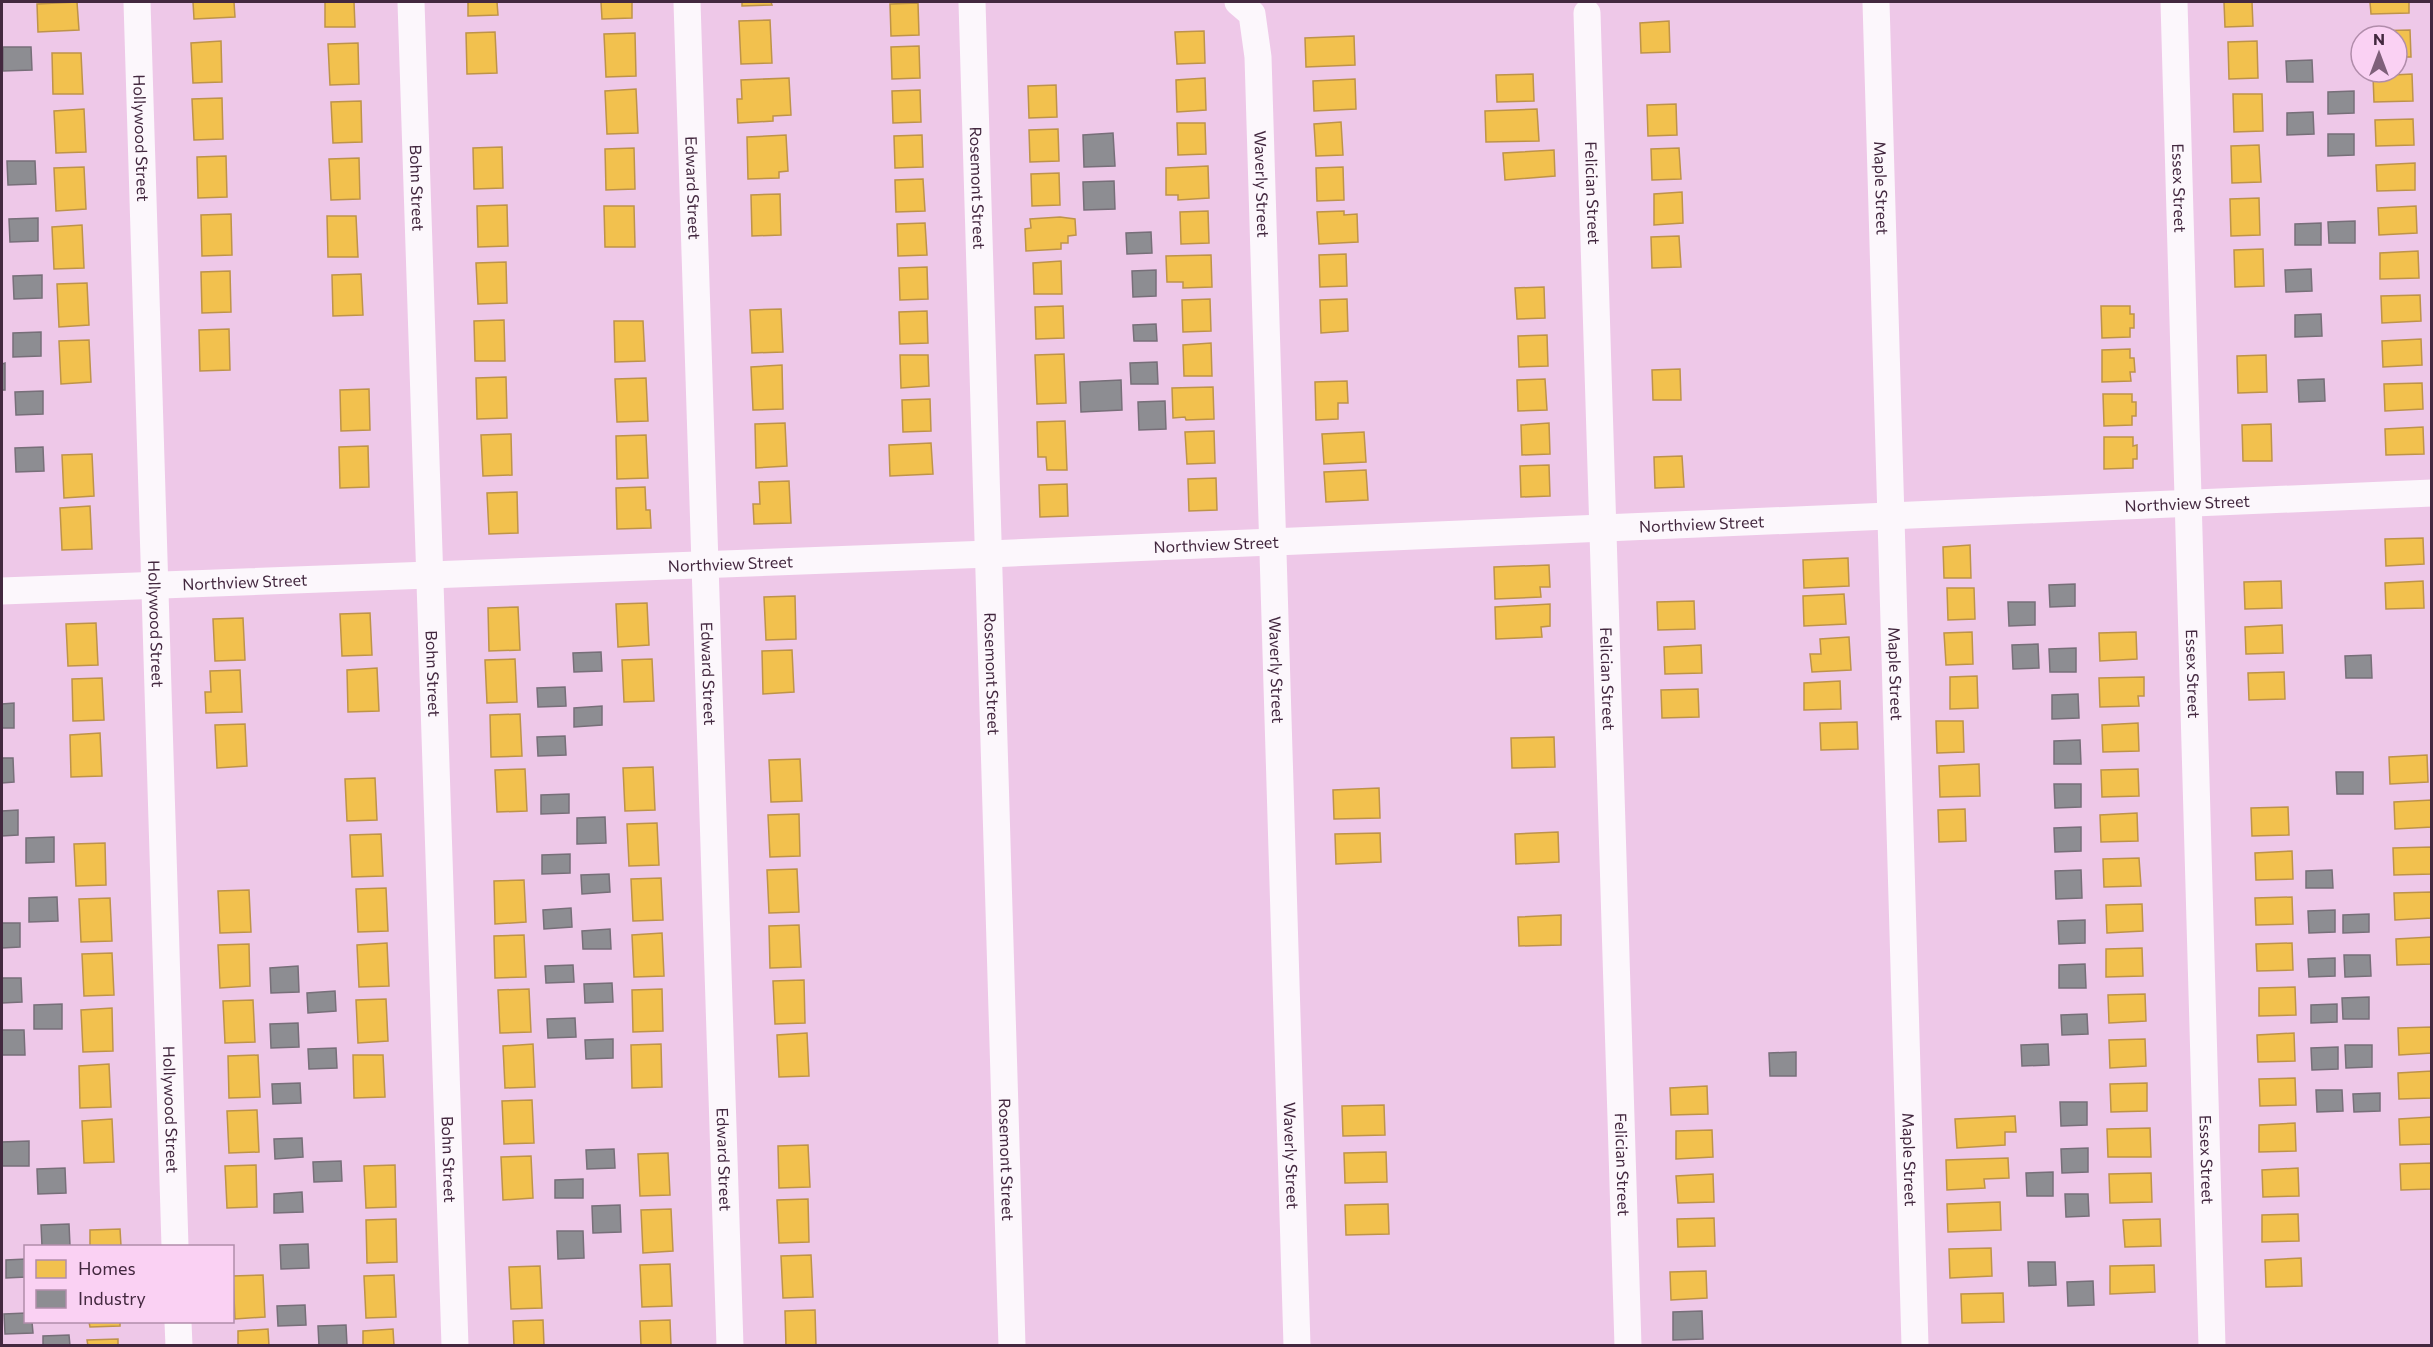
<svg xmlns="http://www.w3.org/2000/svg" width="2433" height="1347" font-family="Commissioner,sans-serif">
<rect width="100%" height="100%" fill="#eec8e8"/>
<!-- homes -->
<path fill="#f2c14e" stroke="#be934a" stroke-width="1.5" d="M77,2L79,30L38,32L37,4Z
M193,2H234L235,17L194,19Z
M325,2H354L355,27H325Z
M468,2H497L498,15L468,16Z
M601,2H632V18L602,19Z
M742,2H771L772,5L742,6Z
M2224,2H2252L2253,26L2225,27Z
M2370,2H2409V13L2371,14Z
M918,3L919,35L891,36L890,4Z
M770,20L772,63L741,64L739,21Z
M1669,21L1670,52L1641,53L1640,23Z
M2410,30L2411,57H2397V36H2372V31Z
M1204,31L1205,63L1177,64L1175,32Z
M495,32L497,73L467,74L466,33Z
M635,33L636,76L606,77L604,34Z
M1354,36L1355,65L1306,67L1305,38Z
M221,41L222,82L193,83L191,43Z
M2257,41L2258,78L2229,79L2228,42Z
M358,43L359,84L330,85L328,44Z
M919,46L920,78L892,79L891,47Z
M52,53H81L83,94H53Z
M1533,74L1534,101L1497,102L1496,75Z
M2412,74L2413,101L2374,102L2373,76Z
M789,78L791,115L773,116V121L738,123L737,99H742L741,80Z
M1205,78L1206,110L1177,112L1176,80Z
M1355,79L1356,109L1314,111L1313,81Z
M1056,85L1057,117L1029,118L1028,86Z
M636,89L638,133L607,134L605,91Z
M920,90L921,122L893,123L892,91Z
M2233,94H2262L2263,131L2234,132Z
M222,98L223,139L194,140L192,99Z
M361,101L362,142L333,143L331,102Z
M1676,104L1677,135L1648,136L1647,105Z
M84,109L86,152L56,153L54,111Z
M1537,109L1539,141L1486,142L1485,111Z
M2413,119L2414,145L2376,146L2375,120Z
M1341,122L1343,155L1316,156L1314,124Z
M1177,123H1205L1206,154L1178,155Z
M1058,129L1059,161L1030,162L1029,130Z
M786,135L788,171L779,172V178L748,179L747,137Z
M922,135L923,167L895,168L894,136Z
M2259,145L2261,182L2232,183L2231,146Z
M502,147L503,188L474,189L473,148Z
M634,148L635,189L606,190L605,149Z
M1679,148L1681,179L1652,180L1651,149Z
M1554,150L1555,176L1505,180L1503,153Z
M226,156L227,197L198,198L197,157Z
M359,158L360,199L331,200L329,159Z
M2415,163V190L2377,191L2376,165Z
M1208,166L1209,198L1178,200V195H1166V168Z
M84,167L86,209L56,211L54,168Z
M1343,167L1344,200L1317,201L1316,168Z
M1059,173L1060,205L1032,206L1031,174Z
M923,179L925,211L896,212L895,180Z
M1682,192L1683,223L1654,225V194Z
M780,194L781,235L752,236L751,195Z
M2259,198L2260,235L2231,236L2230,199Z
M507,205L508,246L478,247L477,206Z
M604,206H634L635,247H605Z
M2416,206L2417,233L2379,235L2378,208Z
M1208,211L1209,243L1181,244L1180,212Z
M1344,211V215L1357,214L1358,242L1319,244L1317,212Z
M231,214L232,255L202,256L201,215Z
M327,216H356L358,257H328Z
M1060,217L1075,219L1076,235L1068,236V243H1061V249L1026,251L1025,229L1031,228L1030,219Z
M925,223L927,255L898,256L897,224Z
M82,225L84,268L54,269L52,227Z
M1679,236L1681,267L1652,268L1651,237Z
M2263,249L2264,286L2235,287L2234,250Z
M2418,251L2419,278L2380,279V253Z
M1346,254L1347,286L1320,287L1319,255Z
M1211,255L1212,287L1183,288V282H1167L1166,256Z
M1061,261L1062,294H1034L1033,263Z
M506,262L507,303L478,304L476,263Z
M927,267L928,299L900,300L899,268Z
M230,271L231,312L202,313L201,272Z
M361,274L363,315L333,316L332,275Z
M87,283L89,325L59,327L57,284Z
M1544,287L1545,318L1517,319L1515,288Z
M2420,295L2421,321L2382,323L2381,296Z
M1210,299L1211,331L1183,332L1182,300Z
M1347,299L1348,331L1321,333L1320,300Z
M1063,306L1064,338L1036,339L1035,307Z
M2101,306H2130V314H2134V328H2130V337L2102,338Z
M781,309L783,352L752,353L750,310Z
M927,311L928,343L900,344L899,312Z
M504,320L505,361H475L474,321Z
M614,321H643L645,361L615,362Z
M229,329L230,370L200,371L199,330Z
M1547,335L1548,366L1519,367L1518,336Z
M2421,339L2422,365L2383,367L2382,341Z
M89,340L91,382L61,384L59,341Z
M1211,343L1212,376H1184L1183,345Z
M2130,349V358H2134L2135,372H2130L2131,381L2102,382V350Z
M1064,354L1066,403L1037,404L1035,355Z
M900,355H928L929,386L901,388Z
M2266,355L2267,392L2238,393L2237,356Z
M782,365L783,409L753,410L751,367Z
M1680,369L1681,400H1653L1652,370Z
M506,377L507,418L477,419L476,378Z
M646,378L648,421L617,422L615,379Z
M1545,379L1547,410L1518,411L1517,380Z
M1347,381L1348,403H1338V419L1316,420L1315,382Z
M2422,383L2423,409L2385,411L2384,384Z
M1213,387L1214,419L1186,420L1185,417L1173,418L1172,388Z
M369,389L370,430L341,431L340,390Z
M2103,394H2132V402H2136V416H2132V425L2104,426Z
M930,399L931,431L903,432L902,400Z
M1065,421L1067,470H1047L1046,457H1038L1037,422Z
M785,423L787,466L756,468L755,424Z
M1549,423L1550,454L1522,455L1521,425Z
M2271,424L2272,461H2243L2242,425Z
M2423,427L2424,454L2386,455L2385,429Z
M1214,431L1215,463L1187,464L1185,432Z
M1364,432L1366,462L1324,464L1322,434Z
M511,434L512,475L483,476L481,435Z
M646,435L648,478L617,479L616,436Z
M2104,437H2133V446L2137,445V459H2133V468L2104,469Z
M931,443L933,474L890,476L889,445Z
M368,446L369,487L340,488L339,447Z
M92,454L94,496L64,498L62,455Z
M1682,456L1684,487L1655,488L1654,457Z
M1549,465L1550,496L1521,497L1520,466Z
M1366,470L1368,500L1326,502L1324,472Z
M1216,478L1217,510L1189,511L1188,479Z
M789,481L791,523L754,524L753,504H760L759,482Z
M1067,484L1068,516L1040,517L1039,485Z
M645,487L646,510H650L651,528L617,529L616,488Z
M517,492L518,533L489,534L487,493Z
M90,506L92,549L62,550L60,508Z
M2423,538L2424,564L2386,566L2385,539Z
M1970,545L1971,578H1944L1943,547Z
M1848,558L1849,586L1804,588L1803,560Z
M1549,565L1550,587H1540L1541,597L1495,599L1494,567Z
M2281,581L2282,608L2245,609L2244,582Z
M2423,581L2424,608L2386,609L2385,583Z
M1947,588H1974L1975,619L1948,620Z
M1844,594L1846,624L1804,626L1803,596Z
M795,596L796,639L766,640L764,597Z
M1694,601L1695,629L1658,630L1657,602Z
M647,603L649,645L618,647L616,604Z
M1550,604V626L1541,627L1542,637L1496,639L1495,607Z
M518,607L520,650L489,651L488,608Z
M370,613L372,655L342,656L340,614Z
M243,618L245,660L215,661L213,619Z
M96,623L98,665L68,666L66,624Z
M2282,625L2283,653L2246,654L2245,627Z
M1972,632L1973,664L1946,665L1944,633Z
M2136,632L2137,659L2100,661L2099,633Z
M1849,637L1851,670L1812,672L1810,654H1821L1820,639Z
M1701,645L1702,673L1665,674L1664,647Z
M792,650L794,692L763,694L762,651Z
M515,659L517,702L487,703L485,660Z
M652,659L654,701L624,702L622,660Z
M377,668L379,711L348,712L347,670Z
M240,670L242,712L206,713L205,692H211L210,671Z
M2284,672L2285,699L2249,700L2248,673Z
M1977,676L1978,708L1950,709V677Z
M2144,677V696H2138L2139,706L2100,707L2099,678Z
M102,678L104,720L73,721L72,679Z
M1840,681L1841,709L1804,710V683Z
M1698,689L1699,717L1662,718L1661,690Z
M520,714L522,756L491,757L490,715Z
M1936,721H1963L1964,752L1937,753Z
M1857,722L1858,749L1821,750L1820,723Z
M2138,723L2139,751L2103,752L2102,725Z
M245,724L247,766L217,768L215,725Z
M100,733L102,776L71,777L70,735Z
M1554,737L1555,767L1512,768L1511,738Z
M2427,755L2428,782L2390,784L2389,757Z
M800,759L802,801L771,802L769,760Z
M1979,764L1980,796L1940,797L1939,766Z
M653,767L655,810L625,811L623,768Z
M525,769L527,811L497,812L495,770Z
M2138,769L2139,796L2102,797L2101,770Z
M375,778L377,820L347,821L345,779Z
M1379,788L1380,818L1334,819L1333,790Z
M2432,800V827L2395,829L2394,802Z
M2288,807L2289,835L2252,836L2251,808Z
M1965,809L1966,841L1939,842L1938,810Z
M2137,813L2138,841L2101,842L2100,815Z
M799,814L800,856L770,857L768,815Z
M657,823L659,865L629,866L627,824Z
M1558,832L1559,862L1516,864L1515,834Z
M1380,833L1381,862L1336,864L1335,834Z
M381,834L383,876L352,877L350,835Z
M105,843L106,885L76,886L74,844Z
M2432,847V874L2394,875L2393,848Z
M2292,851L2293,879L2256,880L2255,853Z
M2139,858L2141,886L2104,887L2103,859Z
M797,869L799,912L769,913L767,870Z
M661,878L663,920L633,921L631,879Z
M524,880L526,922L495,924L494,881Z
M386,888L388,931L358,932L356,889Z
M249,890L251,932L220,933L218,891Z
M2432,892V918L2395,920L2394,893Z
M2292,897L2293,924L2256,925L2255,898Z
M110,898L112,941L81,942L79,899Z
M2142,904L2143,931L2107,933L2106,905Z
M1561,915V945L1519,946L1518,917Z
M799,925L801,967L770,968L769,926Z
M662,933L664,976L634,977L632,935Z
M524,935L526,977L495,978L494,936Z
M2432,937V964L2397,965L2396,939Z
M387,943L389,986L359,987L357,945Z
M2292,943L2293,970L2257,971L2256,944Z
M249,944L250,986L220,988L218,945Z
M2142,948L2143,976L2106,977V949Z
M112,953L114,995L84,996L82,954Z
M804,980L805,1023L775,1024L773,981Z
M2295,987L2296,1015L2259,1016V988Z
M529,989L531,1032L500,1033L498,990Z
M662,989L663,1031L633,1032L632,990Z
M2145,994L2146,1021L2109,1023L2108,995Z
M386,999L388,1041L358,1043L356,1000Z
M253,1000L255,1042L225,1043L223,1001Z
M112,1008L113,1051L83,1052L81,1010Z
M2432,1027V1053L2399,1055L2398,1028Z
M807,1033L809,1076L779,1077L777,1035Z
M2294,1033L2295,1061L2258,1062L2257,1035Z
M2145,1039L2146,1066L2110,1068L2109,1040Z
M533,1044L535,1087L505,1088L503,1046Z
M661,1044L662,1087L632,1088L631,1045Z
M258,1055L260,1097L229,1098L228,1056Z
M353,1055H383L385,1097L354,1098Z
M109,1064L111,1107L80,1108L79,1066Z
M2432,1071V1098L2399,1099L2398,1073Z
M2295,1078L2296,1105L2260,1106L2259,1079Z
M2147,1083V1111L2111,1112L2110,1084Z
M1707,1086L1708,1114L1671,1115L1670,1088Z
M532,1100L534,1143L504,1144L502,1101Z
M1384,1105L1385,1135L1343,1136L1342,1106Z
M257,1110L259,1152L229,1153L227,1111Z
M2015,1116L2016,1132H2005V1145L1957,1148L1955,1119Z
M2432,1117V1144L2400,1145L2399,1119Z
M112,1119L114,1162L84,1163L82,1121Z
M2295,1123L2296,1151L2259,1152V1125Z
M2150,1128L2151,1157H2108L2107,1129Z
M1712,1130L1713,1157L1676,1159V1131Z
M808,1145L810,1187L779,1188L778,1146Z
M1386,1152L1387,1182L1345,1183L1344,1153Z
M668,1153L670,1195L640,1196L638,1154Z
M531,1156L533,1198L503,1200L501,1157Z
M2008,1158L2009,1178L1984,1179L1985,1188L1947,1190L1946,1160Z
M2432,1163V1189L2401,1190L2400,1164Z
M256,1165L257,1207L227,1208L225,1166Z
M395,1165L396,1207L366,1208L364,1166Z
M2298,1168L2299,1196L2263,1197L2262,1170Z
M2151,1173L2152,1202L2110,1203L2109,1174Z
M1713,1174L1714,1202L1678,1203L1676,1176Z
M808,1199L809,1242L779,1243L777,1200Z
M2000,1202L2001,1230L1948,1232L1947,1204Z
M1388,1204L1389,1234L1346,1235L1345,1205Z
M671,1209L673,1251L643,1253L641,1210Z
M2298,1214L2299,1241L2262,1242V1215Z
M1714,1218L1715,1246L1678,1247L1677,1219Z
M396,1219L397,1262L367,1263L366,1220Z
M2160,1219L2161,1246L2125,1247L2123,1220Z
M120,1229L121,1246H90V1230Z
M1991,1248L1992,1276L1950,1278L1949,1249Z
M811,1255L813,1297L783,1298L781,1256Z
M2301,1258L2302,1286L2266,1287L2265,1260Z
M670,1264L672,1306L642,1307L640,1265Z
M2154,1265L2155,1292L2110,1294V1266Z
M540,1266L542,1308L511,1309L509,1267Z
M1706,1271L1707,1298L1671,1300L1670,1272Z
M263,1275L265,1317L235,1319L233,1276Z
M394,1275L396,1317L366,1318L364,1276Z
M2003,1293L2004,1322L1962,1323L1961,1294Z
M815,1310L816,1346H786L785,1311Z
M543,1320L544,1346H514L513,1321Z
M670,1320L671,1346H641L640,1321Z
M89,1322H120V1326L90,1327Z
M268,1329L269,1346H238V1331Z
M393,1329L394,1346H363V1331Z
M118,1339V1346H88L87,1340Z"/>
<!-- industry -->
<path fill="#8d8d92" stroke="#776f79" stroke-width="1.5" d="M3,47H31L32,70L3,71Z
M2312,60L2313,82H2287L2286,61Z
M2354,91V113L2328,114V92Z
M2313,112L2314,134L2287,135V113Z
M1113,133L1115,166L1084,167L1083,135Z
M2328,134H2354V155L2328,156Z
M7,161H35L36,184L8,185Z
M1114,181L1115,209L1084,210L1083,182Z
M38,218V241L10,242L9,219Z
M2355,221V243H2329L2328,222Z
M2321,223V245H2295V224Z
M1151,232L1152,253L1127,254L1126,233Z
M2311,269L2312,291L2286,292L2285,270Z
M1156,270V296L1133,297L1132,271Z
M42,275V298L14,299L13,276Z
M2321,314L2322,336L2295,337V315Z
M1156,324L1157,341H1134L1133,325Z
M41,332V356L13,357V333Z
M1157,362L1158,384H1131L1130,363Z
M5,363V390H2V364Z
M2324,379L2325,401L2299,402L2298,380Z
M1121,380L1122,410L1081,412L1080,382Z
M43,391V414L16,415L15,392Z
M1165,401L1166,429L1139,430L1138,402Z
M43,447L44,471L16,472L15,448Z
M2075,584V606L2050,607L2049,585Z
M2008,602H2035V625L2009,626Z
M2038,644L2039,668L2013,669L2012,645Z
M2076,648V672H2050L2049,649Z
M601,652L602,671L574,672L573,653Z
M2371,655L2372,678H2346L2345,656Z
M565,687L566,706L538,707L537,688Z
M2078,694L2079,718L2052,719V695Z
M14,703V728H2V704Z
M602,706V725L574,727V708Z
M565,736L566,755L538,756L537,737Z
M2080,740L2081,764H2054V741Z
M2,758H13L14,782L2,783Z
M2336,772H2363V794H2337Z
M2054,784H2081V807L2055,808Z
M569,794V813L541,814V795Z
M18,810V835L2,836V811Z
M605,817L606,843L577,844V818Z
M2081,827V851L2055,852L2054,828Z
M54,837V862L26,863V838Z
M570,854V873L542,874V855Z
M2081,870L2082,898L2056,899L2055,871Z
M2332,870L2333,888H2306V871Z
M609,874L610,892L582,894L581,875Z
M57,897L58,921L29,922V898Z
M571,908L572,927L544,929L543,910Z
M2335,910V932L2309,933L2308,911Z
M2369,914V932L2343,933V915Z
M2085,920V943L2059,944L2058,921Z
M2,923H20V947L2,948Z
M610,929L611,949H583L582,931Z
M2344,955H2370L2371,976L2345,977Z
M2335,958V976L2309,977L2308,959Z
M2085,964L2086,988H2059V965Z
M573,965L574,982L546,983L545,966Z
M298,966L299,992L271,993L270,968Z
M2,978H21L22,1002L2,1003Z
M612,983L613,1002L585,1003L584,984Z
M335,991L336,1011L308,1013L307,993Z
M2369,997V1019H2343L2342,998Z
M62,1004V1029H34V1005Z
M2337,1004V1022L2311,1023V1005Z
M2087,1014L2088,1034L2062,1035L2061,1015Z
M575,1018L576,1037L548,1038L547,1019Z
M298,1023L299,1047L271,1048L270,1024Z
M2,1030H24L25,1055H2Z
M613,1039V1058L586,1059L585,1040Z
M2048,1044L2049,1065L2022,1066L2021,1045Z
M2345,1045H2372V1067L2346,1068Z
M2338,1047V1069L2312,1070L2311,1048Z
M336,1048L337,1068L309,1069L308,1049Z
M1796,1052V1076H1770L1769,1053Z
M300,1083L301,1103L273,1104L272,1084Z
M2316,1090H2342L2343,1111L2317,1112Z
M2380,1093V1111L2354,1112L2353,1094Z
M2060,1102H2087V1125L2061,1126Z
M302,1138L303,1157L275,1159L274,1139Z
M29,1141V1166H2V1142Z
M2088,1148V1172L2062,1173L2061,1149Z
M614,1149L615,1168L587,1169L586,1150Z
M341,1161L342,1181L314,1182L313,1162Z
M65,1168L66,1193L38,1194L37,1169Z
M2053,1172V1196H2027L2026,1173Z
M583,1179V1198H555V1180Z
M302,1192L303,1212L274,1213V1194Z
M2065,1194H2088L2089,1216L2066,1217Z
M620,1205L621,1232L593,1233L592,1206Z
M69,1224L70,1246H42L41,1225Z
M557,1231H583L584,1258L558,1259Z
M308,1244L309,1268L281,1269L280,1245Z
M26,1259V1277L6,1278V1260Z
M2028,1262H2055L2056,1285L2029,1286Z
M2093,1281L2094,1305L2068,1306L2067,1282Z
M305,1305L306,1325L278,1326L277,1306Z
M1702,1311L1703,1339L1673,1340V1312Z
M26,1313V1322H32L33,1333L5,1334L4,1314Z
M346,1325L347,1345L319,1346L318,1326Z
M69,1335L70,1346H43V1336Z"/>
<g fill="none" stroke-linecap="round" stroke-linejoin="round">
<!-- street -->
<g stroke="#fcf7fc" stroke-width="27">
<path id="s1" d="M137,2L175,1246"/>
<path id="s2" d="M411,2L455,1346"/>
<path id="s3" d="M687,2L730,1346"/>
<path id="s4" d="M972,2L1012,1346"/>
<path id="s5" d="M1238,2L1252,14L1258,57L1297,1346"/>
<path id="s6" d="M1876,2L1915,1346"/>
<path id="s7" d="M2174,2L2212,1346"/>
<path id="s8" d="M1587,13L1628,1346"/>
<path id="s9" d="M2,591L989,554L2432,493"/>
<path d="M178,1322L179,1346"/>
</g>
</g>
<g text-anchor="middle" stroke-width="6" stroke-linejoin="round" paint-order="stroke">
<!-- street labels -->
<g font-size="16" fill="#43283f" stroke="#fad1f3">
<text dy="6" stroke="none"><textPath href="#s1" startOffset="136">Hollywood Street</textPath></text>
<text dy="6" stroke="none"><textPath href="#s5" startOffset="189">Waverly Street</textPath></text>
<text dy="6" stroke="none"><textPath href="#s2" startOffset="186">Bohn Street</textPath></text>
<text dy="6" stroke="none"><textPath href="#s3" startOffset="186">Edward Street</textPath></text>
<text dy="6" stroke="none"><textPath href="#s4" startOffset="186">Rosemont Street</textPath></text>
<text dy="6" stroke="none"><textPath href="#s6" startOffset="186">Maple Street</textPath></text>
<text dy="6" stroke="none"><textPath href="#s7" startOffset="186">Essex Street</textPath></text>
<text dy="6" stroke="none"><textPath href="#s8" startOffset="180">Felician Street</textPath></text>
<text dy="6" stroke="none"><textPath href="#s9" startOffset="2187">Northview Street</textPath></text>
<text dy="6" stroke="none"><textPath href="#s9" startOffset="1701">Northview Street</textPath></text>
<text dy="6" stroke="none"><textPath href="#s9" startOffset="1215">Northview Street</textPath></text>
<text dy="6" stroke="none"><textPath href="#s9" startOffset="729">Northview Street</textPath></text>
<text dy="6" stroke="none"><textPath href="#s9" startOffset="243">Northview Street</textPath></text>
<text dy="6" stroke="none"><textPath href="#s1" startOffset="622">Hollywood Street</textPath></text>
<text dy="6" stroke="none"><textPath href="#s5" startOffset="675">Waverly Street</textPath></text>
<text dy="6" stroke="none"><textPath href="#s4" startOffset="672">Rosemont Street</textPath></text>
<text dy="6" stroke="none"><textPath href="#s7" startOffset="672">Essex Street</textPath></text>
<text dy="6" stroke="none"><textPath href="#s2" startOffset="672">Bohn Street</textPath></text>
<text dy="6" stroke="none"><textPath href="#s3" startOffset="672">Edward Street</textPath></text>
<text dy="6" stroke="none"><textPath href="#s6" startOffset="672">Maple Street</textPath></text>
<text dy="6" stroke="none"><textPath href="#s8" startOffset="666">Felician Street</textPath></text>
<text dy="6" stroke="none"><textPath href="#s1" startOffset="1108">Hollywood Street</textPath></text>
<text dy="6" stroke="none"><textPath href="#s5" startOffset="1161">Waverly Street</textPath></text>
<text dy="6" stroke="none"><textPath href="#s2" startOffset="1158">Bohn Street</textPath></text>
<text dy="6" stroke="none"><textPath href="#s3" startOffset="1158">Edward Street</textPath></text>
<text dy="6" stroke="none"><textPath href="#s4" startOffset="1158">Rosemont Street</textPath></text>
<text dy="6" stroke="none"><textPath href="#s6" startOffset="1158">Maple Street</textPath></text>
<text dy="6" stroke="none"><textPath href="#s7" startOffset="1158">Essex Street</textPath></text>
<text dy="6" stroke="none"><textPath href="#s8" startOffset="1152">Felician Street</textPath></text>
</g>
</g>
<!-- border -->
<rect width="2433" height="1347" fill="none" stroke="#43283f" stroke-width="6"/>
<!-- legend -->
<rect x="24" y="1245" width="210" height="78" fill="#fad1f3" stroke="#b18dab" stroke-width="1.5"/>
<rect x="36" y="1260" width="30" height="18" fill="#f2c14e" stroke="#b18dab" stroke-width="1.5"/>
<text x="78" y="1275" font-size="18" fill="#43283f">Homes</text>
<rect x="36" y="1290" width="30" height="18" fill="#8d8d92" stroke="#b18dab" stroke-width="1.5"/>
<text x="78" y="1305" font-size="18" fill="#43283f">Industry</text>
<!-- north arrow -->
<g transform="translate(2379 54)"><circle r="28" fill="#fad1f3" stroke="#b18dab" stroke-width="1.5"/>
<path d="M0-4.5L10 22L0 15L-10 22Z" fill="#7f607a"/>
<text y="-9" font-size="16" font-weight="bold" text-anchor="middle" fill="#43283f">N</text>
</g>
</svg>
